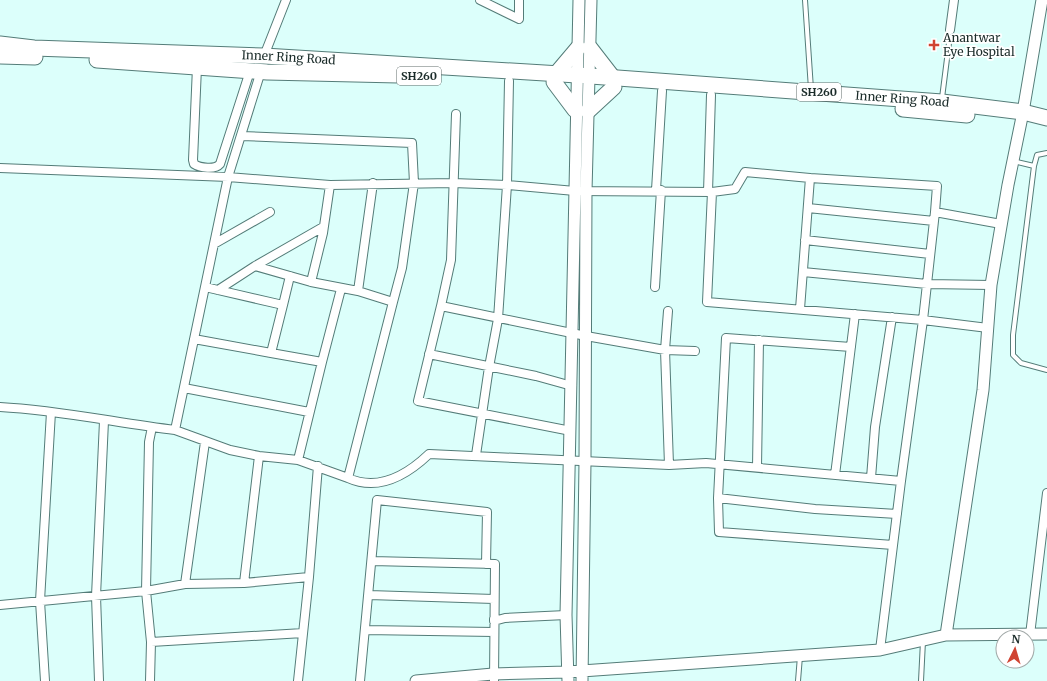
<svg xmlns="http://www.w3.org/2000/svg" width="1047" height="681" font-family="Merriweather,serif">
<rect width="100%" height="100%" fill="#dcfffb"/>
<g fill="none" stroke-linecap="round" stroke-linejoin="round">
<!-- lane casing -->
<g stroke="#547c78" stroke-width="6">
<path id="lane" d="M805,0L811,89
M942,98L949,43
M1047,153L1037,155L1034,166L1013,335V355L1021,363L1047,370
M1013,161L1034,166
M798,681L800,656
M921,681L923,641"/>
</g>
<!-- street casing -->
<g stroke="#547c78" stroke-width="10">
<path id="street" d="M480,0L519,19V0
M950,30L954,0
M264,56L286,0
M197,67L193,160L194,164C200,168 215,170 220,164L250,71
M261,71L228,177L175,430L230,450L259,456L298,460L348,478
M456,114L451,260L441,306L586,336L665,350L695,351
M241,136L412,143L414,183L402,268L393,302
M0,168L228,177L330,185L453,183L507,185L575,191L712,192L707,302L923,320L935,212L1001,224
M810,178L937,186L935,212
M330,185L323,233L311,282L358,291L393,302L348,478C379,492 407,475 429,454L669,465L665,350L668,311
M656,190L662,91
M708,192L711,95
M712,192L735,189L745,172L810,178L800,309
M808,208L934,221
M805,240L930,254
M214,244L270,212
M255,266L323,227
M803,272L927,284L991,285
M655,287L661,190
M218,290L255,266L311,282
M358,291L373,183
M283,305L290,276
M441,306L418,401L571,431
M194,339L271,353L283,305L205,287
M851,347L726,338L718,498L815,509L897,514
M271,353L322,362L298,460
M429,354L536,376L572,386
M322,362L341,289
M184,388L309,412
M0,407C59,410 117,423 175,430
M152,427L149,442L146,591L151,642L303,633
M476,455L489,367L498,319L507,185L509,81
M669,465L706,463L901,481L923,320L988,328
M757,467L759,340
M835,475L855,314
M871,478L875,427L892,317
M718,498L719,532L893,545
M372,561L495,564L494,681
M244,583L259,456
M185,584L205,442
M369,595L494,599
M0,605L146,591L185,584L244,583L309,577L318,466
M494,619V621L505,618L566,615
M365,630L494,632
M1030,635L1047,493
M880,650L901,481
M45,681L40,601L51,412
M99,681L96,596L104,421
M150,681L151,642
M298,681L309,577
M360,681L377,500L487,512L486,564"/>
</g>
<!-- secondary casing -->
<g stroke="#547c78" stroke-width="13">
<path id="secondary" d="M946,635L983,390L991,285L1008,185L1023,112L1042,0
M416,681L493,674L567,672L880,650L946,635L1047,634
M568,681L566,615L579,0
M582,681L585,462L586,191L591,0"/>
</g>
<!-- highway casing -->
<g stroke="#547c78" stroke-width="17">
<g id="highway">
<path id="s1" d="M0,44L34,48L264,56L577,75L942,102L1023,112L1047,118"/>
<path d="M590,48L614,79"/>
<path d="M0,56L35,57"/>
<path d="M97,60L267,72L398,75"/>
<path d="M556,74L578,48"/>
<path d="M554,82L575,110"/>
<path d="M903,109L967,115"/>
<path d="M588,111L614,87"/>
</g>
</g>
<!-- lane -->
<use href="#lane" stroke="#fff" stroke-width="4"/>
<!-- street -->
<use href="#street" stroke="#fff" stroke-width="8"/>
<!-- secondary -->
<use href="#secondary" stroke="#fff" stroke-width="11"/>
<!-- highway -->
<use href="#highway" stroke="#fff" stroke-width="15"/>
</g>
<!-- markers -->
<path fill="#d04331" stroke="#fff" stroke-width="1.5" d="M932 39h4v4h4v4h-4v4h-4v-4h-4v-4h4z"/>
<g text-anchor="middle" stroke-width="3.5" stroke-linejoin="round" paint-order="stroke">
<!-- shield labels -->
<g fill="#fff" stroke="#5f6b69" stroke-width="1">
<rect x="397" y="67" width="44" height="18" rx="3"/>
<rect x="797" y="83" width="44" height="18" rx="3"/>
</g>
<g font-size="11" font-weight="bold" fill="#1a2b29">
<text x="419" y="80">SH260</text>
<text x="819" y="96">SH260</text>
</g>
<!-- poi labels -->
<g font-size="12" fill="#1a2b29" stroke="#fff" text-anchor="start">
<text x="943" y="42">Anantwar<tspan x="943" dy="14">Eye Hospital</tspan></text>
</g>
<!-- street labels -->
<g font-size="12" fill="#1a2b29" stroke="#fff">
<text dy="4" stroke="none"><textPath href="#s1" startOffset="289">Inner Ring Road</textPath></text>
<text dy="4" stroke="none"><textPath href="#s1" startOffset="904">Inner Ring Road</textPath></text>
</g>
</g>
<!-- north arrow -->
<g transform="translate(1015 649) rotate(5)"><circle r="19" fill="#ffffff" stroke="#a3aaa9"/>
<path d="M0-3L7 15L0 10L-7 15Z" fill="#d04331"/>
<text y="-6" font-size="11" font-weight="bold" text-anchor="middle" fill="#1a2b29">N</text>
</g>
</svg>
